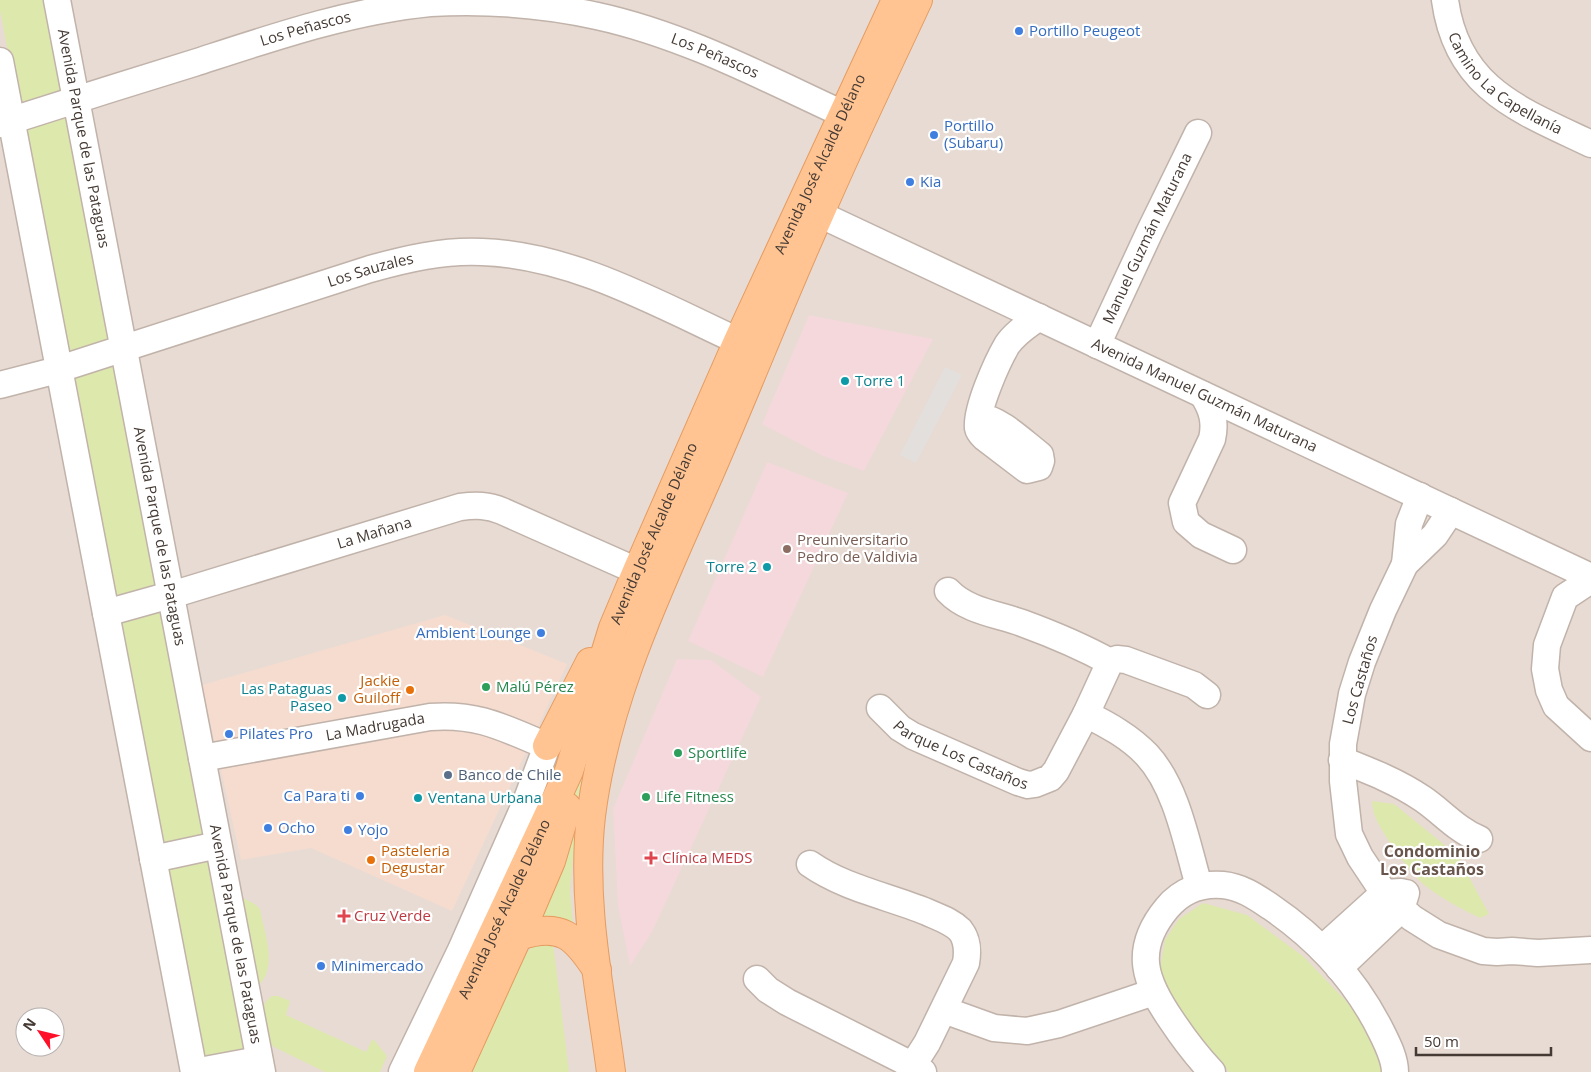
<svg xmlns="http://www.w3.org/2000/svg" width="1591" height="1072" font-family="'Open Sans',sans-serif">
<rect width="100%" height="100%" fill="#f3ebe5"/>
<!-- residential -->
<path fill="#e7dbd3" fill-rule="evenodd" d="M0,0H1591V1072H0ZM25,1017H55V1047H25Z"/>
<!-- commercial -->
<path fill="#f6dccf" d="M445,615L567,664L452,911L311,848L241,860L202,685Z"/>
<!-- medical -->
<path fill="#f4d8db" d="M809,315L933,339L864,471L823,456L762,424Z
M767,462L848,493L763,677L688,641Z
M677,659L711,660L761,697L652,932L630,966L618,906L613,809Z"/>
<!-- green -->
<path fill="#dde8ac" d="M0,0H47L251,1072H204L0,10Z
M651,561L587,754L579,792L570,890L573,924L533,923L588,734Z
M1372,801L1394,804L1457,855L1489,914L1480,918C1462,909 1444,900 1427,887C1413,877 1381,833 1375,816C1373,812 1373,806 1372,801Z
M243,898L256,905L260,909C264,932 278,966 259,985Z
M1203,903L1247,915L1304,957L1346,1001L1379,1043L1383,1072H1229L1179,1017L1164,989L1160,969L1165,940L1179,919Z
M543,943H553L569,1072H472L525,955L531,948Z
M272,996H278L290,1001L286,1015L366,1052L372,1040H374L387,1056L380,1072H325L274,1047L270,1042L264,1005L267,1000Z"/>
<!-- parking -->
<path fill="#e3dfdd" d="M945,367L962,375L916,463L900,455Z"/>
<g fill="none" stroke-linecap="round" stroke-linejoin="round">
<!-- minor casing -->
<g stroke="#c1b3aa" stroke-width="29">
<g id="minor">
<path id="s1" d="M57,0L262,1072"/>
<path id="s2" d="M1445,0C1457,89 1520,110 1591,144"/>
<path d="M0,61L194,1072"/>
<path id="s3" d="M0,124C65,103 129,83 194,63C271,38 349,11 430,3C485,0 543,4 597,16C684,35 763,77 843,114"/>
<path id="s4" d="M819,214L1591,577"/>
<path id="s5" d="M1097,345L1150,231L1198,133"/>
<path id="s6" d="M0,385L50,372L370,269C406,259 444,250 482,252C572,255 658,304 738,341"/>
<path d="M1203,395C1212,409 1216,422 1212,439L1182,503L1186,522L1201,535L1233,550"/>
<path d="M980,417C1000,419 1023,442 1040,455L1041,461L1039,467L1027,470L985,438C982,435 979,433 978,428C976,409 997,362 1007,345C1015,333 1028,325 1039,317"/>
<path d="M1451,511L1435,535L1405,564L1383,610L1362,662L1352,694L1343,744V781L1349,834L1360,857L1384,893L1412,918L1439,935L1483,951L1497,952L1512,951L1538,953L1591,950"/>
<path d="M1405,564L1409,524L1420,496"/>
<path d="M1591,580L1565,597L1547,645L1545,669L1549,690L1556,706L1591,738"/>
<path d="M948,591C967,611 997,614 1022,623C1052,634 1081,646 1110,662"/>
<path id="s7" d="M106,613L181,592L460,507C476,505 488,505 502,511L637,571"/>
<path id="s8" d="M880,708L900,728L913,736L1018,782L1028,785L1035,784L1050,778L1056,771L1086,714L1110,662L1117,659L1126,660L1194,685L1207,695"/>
<path d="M1086,714C1108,725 1130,737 1147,755C1177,787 1187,845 1199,886"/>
<path id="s9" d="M202,758L430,717C477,713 504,728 547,746L524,807L461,950L402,1072"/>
<path d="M1342,760C1370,771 1398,782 1423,799C1442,812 1457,830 1479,839"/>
<path d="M153,859L218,845"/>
<path d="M810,864C844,888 888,896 927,912C938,917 951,921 960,930C968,940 968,951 966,963L927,1043L913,1065"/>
<path d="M1322,949L1384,893L1401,892"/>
<path d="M1339,968L1401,909L1406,893"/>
<path d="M757,979L768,990L787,1002L902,1060L923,1072"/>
<path d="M944,1010L994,1028L1027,1031L1059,1024L1154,992"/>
<path d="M194,1072L259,1060"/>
<path d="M1212,1072C1197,1056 1184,1039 1172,1021C1145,982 1132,950 1167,908C1181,891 1201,883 1223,885C1242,887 1256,897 1271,907C1318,939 1357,982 1382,1033C1388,1045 1395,1059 1395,1072"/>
</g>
</g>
<!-- major casing -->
<g stroke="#e69b60" stroke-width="30">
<g id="major">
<path d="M547,746L590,662"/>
<path d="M519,936C561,922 575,936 597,970"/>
<path id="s10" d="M428,1072L557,797L569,771L613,628L637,571L738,341L896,0"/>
<path d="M456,1072L530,910L551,861L567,807"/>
<path d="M611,1072C600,988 581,902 591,816C607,688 667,573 717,456C752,375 784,293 820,213C851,141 885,71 918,0"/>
</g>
</g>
<!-- minor -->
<use href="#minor" stroke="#fff" stroke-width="26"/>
<!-- major -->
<use href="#major" stroke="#ffc492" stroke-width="28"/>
</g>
<!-- markers -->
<g fill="#3f7fe0" stroke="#fff" stroke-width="2">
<circle cx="1019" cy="31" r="5"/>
<circle cx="934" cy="135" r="5"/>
<circle cx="910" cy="182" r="5"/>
<circle cx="541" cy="633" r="5"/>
<circle cx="229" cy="734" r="5"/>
<circle cx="360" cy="796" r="5"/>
<circle cx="268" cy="828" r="5"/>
<circle cx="348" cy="830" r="5"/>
<circle cx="321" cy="966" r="5"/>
</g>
<g fill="#0f9aa8" stroke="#fff" stroke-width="2">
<circle cx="845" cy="381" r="5"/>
<circle cx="767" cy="567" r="5"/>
<circle cx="342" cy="698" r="5"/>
<circle cx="418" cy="798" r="5"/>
</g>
<circle fill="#8d6e63" stroke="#fff" stroke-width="2" cx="787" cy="549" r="5"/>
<g fill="#2e9e5b" stroke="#fff" stroke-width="2">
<circle cx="486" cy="687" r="5"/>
<circle cx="678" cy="753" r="5"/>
<circle cx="646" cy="797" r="5"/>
</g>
<g fill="#e8710a" stroke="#fff" stroke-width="2">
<circle cx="410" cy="690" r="5"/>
<circle cx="371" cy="860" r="5"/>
</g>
<circle fill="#5c6f8a" stroke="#fff" stroke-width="2" cx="448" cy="775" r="5"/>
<g fill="#e0444e" stroke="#fff" stroke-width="2">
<path d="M648.5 850.5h5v5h5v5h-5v5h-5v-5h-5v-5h5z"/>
<path d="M341.5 908.5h5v5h5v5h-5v5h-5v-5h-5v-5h5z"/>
</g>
<g text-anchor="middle" stroke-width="4.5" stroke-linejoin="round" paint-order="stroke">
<!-- street labels -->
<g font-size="15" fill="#453a34" stroke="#fff">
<text dy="5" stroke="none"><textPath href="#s3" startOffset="320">Los Peñascos</textPath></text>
<text dy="5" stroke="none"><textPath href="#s3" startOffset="740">Los Peñascos</textPath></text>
<text dy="5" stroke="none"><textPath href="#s2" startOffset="109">Camino La Capellanía</textPath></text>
<text dy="5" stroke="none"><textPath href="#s1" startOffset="141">Avenida Parque de las Pataguas</textPath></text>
<text dy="5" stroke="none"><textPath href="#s10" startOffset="990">Avenida José Alcalde Délano</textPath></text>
<text dy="5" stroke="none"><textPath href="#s5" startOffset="118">Manuel Guzmán Maturana</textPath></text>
<text dy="5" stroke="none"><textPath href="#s6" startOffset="388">Los Sauzales</textPath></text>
<text dy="5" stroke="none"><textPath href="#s4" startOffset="426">Avenida Manuel Guzmán Maturana</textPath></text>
<text dy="5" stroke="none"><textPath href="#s7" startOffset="280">La Mañana</textPath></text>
<text dy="5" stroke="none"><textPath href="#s10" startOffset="585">Avenida José Alcalde Délano</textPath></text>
<text dy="5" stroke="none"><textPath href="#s1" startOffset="546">Avenida Parque de las Pataguas</textPath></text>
<text transform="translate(1360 680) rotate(-74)" y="5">Los Castaños</text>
<text dy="5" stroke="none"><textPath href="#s9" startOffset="176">La Madrugada</textPath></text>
<text dy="5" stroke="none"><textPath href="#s8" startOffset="95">Parque Los Castaños</textPath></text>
<text dy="5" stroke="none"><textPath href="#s10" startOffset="180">Avenida José Alcalde Délano</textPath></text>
<text dy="5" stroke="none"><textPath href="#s1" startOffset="951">Avenida Parque de las Pataguas</textPath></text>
</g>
<!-- shop labels -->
<g font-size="15" fill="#366cbe" stroke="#fff" text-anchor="start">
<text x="1029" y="36">Portillo Peugeot</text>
<text x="944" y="131">Portillo<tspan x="944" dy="17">(Subaru)</tspan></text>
<text x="920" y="187">Kia</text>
<text x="531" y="638" text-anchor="end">Ambient Lounge</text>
<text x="239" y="739">Pilates Pro</text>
<text x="350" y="801" text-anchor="end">Ca Para ti</text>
<text x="278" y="833">Ocho</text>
<text x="358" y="835">Yojo</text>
<text x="331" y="971">Minimercado</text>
</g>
<!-- culture labels -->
<g font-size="15" fill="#0d838f" stroke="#fff" text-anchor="start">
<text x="855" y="386">Torre 1</text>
<text x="757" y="572" text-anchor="end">Torre 2</text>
<text x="332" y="694" text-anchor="end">Las Pataguas<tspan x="332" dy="17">Paseo</tspan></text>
<text x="428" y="803">Ventana Urbana</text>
</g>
<!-- education labels -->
<g font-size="15" fill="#785e54" stroke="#fff" text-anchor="start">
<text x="797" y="545">Preuniversitario<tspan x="797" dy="17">Pedro de Valdivia</tspan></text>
</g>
<!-- food labels -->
<g font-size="15" fill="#c56008" stroke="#fff" text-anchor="end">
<text x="400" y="686">Jackie<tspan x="400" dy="17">Guiloff</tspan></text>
<text x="381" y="856" text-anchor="start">Pasteleria<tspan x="381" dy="17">Degustar</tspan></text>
</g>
<!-- leisure labels -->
<g font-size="15" fill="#27864d" stroke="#fff" text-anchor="start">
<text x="496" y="692">Malú Pérez</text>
<text x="688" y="758">Sportlife</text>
<text x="656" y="802">Life Fitness</text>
</g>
<!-- service labels -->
<g font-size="15" fill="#4e5e75" stroke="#fff" text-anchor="start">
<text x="458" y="780">Banco de Chile</text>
</g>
<!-- health labels -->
<g font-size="15" fill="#be3a42" stroke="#fff" text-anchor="start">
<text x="662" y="863">Clínica MEDS</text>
<text x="354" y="921">Cruz Verde</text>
</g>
<!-- neighbourhood labels -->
<g font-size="16" font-weight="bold" fill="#68554b" stroke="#fff">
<text x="1432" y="857">Condominio<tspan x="1432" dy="18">Los Castaños</tspan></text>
</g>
</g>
<!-- north arrow -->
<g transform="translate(40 1032) rotate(305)"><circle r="24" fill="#ffffff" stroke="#b5b0ae"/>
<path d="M0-4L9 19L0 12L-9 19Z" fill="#ff1029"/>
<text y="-8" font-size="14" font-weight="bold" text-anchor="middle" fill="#453a34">N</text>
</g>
<!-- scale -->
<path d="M1416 1047v8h135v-8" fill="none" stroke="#453a34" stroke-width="2.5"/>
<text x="1424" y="1047" font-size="15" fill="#453a34" stroke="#ffffff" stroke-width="4" paint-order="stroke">50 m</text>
</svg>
